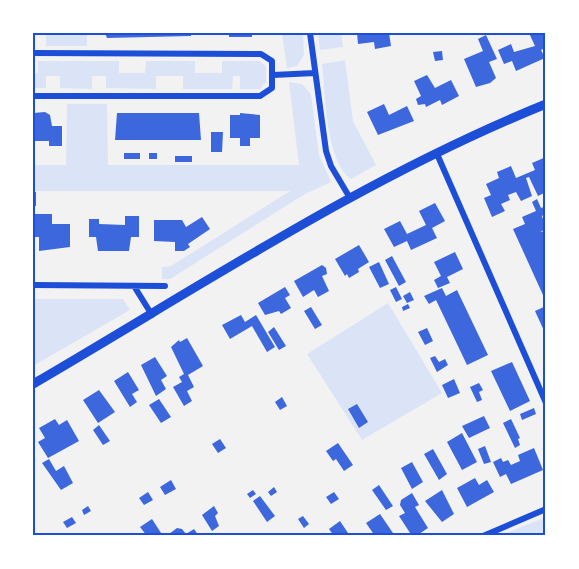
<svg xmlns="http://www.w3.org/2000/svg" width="579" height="569" font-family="'Sofia Sans Condensed',sans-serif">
<rect width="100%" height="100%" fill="#f2f2f2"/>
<!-- green -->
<path fill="#dbe4f7" d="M46,33H87V46H46Z
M282,33H303L304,55L297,66L287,68Z
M318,33H341L343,47L320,50Z
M345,60L353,121L376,165L351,179C326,162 325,93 322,64Z
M38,61H119V73H145L146,61H195V73H222V61H260L266,67V82L260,89H240V76H233L232,89H183V76H156V89L106,88V76H92V89L60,88V76H46V88H33V73H38Z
M289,82L302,84L311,94L319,155L331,182L305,194L170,279H162V267L171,266L290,191H33V165H66L67,104H107L108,165H299Z
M33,299H123L130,310L33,366Z
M388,303L442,393L362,440L307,354Z
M546,517V536H499Z"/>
<!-- building -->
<path fill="#3d67dc" d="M105,33H191V36L107,38Z
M229,33H252V37H229Z
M357,33H389L391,46L375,49L374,42L358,44Z
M529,33H543L546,48L541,50L545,58L516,71L512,61L504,64L498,50L511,44L514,52L535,46Z
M486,35L497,59L489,62L496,78L490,83L476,87L464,59L483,51L478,39Z
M442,51L443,60L435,61L433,52Z
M427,75L435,88L451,80L459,96L442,105L440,100L426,107L425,104L418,105L416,99L421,96L414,81Z
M384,104L389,115L407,106L414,121L378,135L367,112Z
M45,112L50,115L52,126H62V146H49V141H33V113Z
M117,113H199L201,140H115Z
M240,113L260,115V138H250V146H240V138H230V115H240Z
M211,132H223L222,152H211Z
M546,151V192L538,196L529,177L526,178L532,196L521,201L516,192L508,195L510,200L501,204L505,211L492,217L484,198L491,195L486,184L499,178L497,172L511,166L516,178L535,170L532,163L546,157L543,152Z
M124,153H140V159H124Z
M149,153H157V159H149Z
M175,156H192V162H175Z
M33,192H36V206H33Z
M537,199L541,208L546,206V213L542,216L546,229L540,232L546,231V294L543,295L513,229L525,224L522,217L536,211L532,202Z
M435,203L445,221L432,228L437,238L411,250L407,241L394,247L384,229L400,221L407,234L426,225L419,211Z
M33,214H52V224H70V247L39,251V237H33Z
M125,216H139V237H131L129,251H98L96,237H89V219H99V224L125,225Z
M202,217L210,229L188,244L190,247L184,251H175V242L154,241V220H182L186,227Z
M359,245L369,262L358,269L359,272L349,278L347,274L345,276L335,259Z
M455,252L463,269L447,277L450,283L438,288L434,280L441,276L434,262Z
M392,256L406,282L399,286L385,260Z
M379,262L389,284L380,288L369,267Z
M322,265L326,268L327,274L322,276L329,291L318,297L314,290L303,297L294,281Z
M285,287L290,295L285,298L291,308L281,314L279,311L265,315L258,303Z
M396,287L402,299L396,302L390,290Z
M442,288L446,296L457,290L488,355L467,365L436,300L429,304L424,296Z
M410,292L414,300L407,303L403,296Z
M408,304L410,308L403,311L402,307Z
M546,306V335L535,311Z
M311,307L322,325L315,329L304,311Z
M241,315L245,322L256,315L275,347L267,352L252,326L230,339L222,325Z
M274,327L286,346L279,350L268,332Z
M427,328L433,341L425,345L418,332Z
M187,338L203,366L188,375L194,387L187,391L192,401L184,406L173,387L182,382L179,377L184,374L171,347L179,340L180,342Z
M435,356L439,362L445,359L448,365L437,372L430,358Z
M155,357L167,376L161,380L166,389L156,396L141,365Z
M512,362L530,401L510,411L491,371Z
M128,372L139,390L132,394L137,402L130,407L114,381Z
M454,379L460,393L448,398L442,385Z
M479,383L483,390L479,392L482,400L477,402L470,387Z
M99,390L115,412L98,423L83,400Z
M282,397L287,406L280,410L275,402Z
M159,399L171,417L161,423L149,405Z
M357,404L368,422L359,428L348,409Z
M534,408L536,414L522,420L520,414Z
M484,416L490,428L469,438L462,426Z
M55,419L59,425L67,420L79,441L48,458L38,442L45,438L39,428Z
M511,419L520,438L518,439L520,445L515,448L503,423Z
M99,425L110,441L103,445L93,430Z
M462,433L477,462L462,470L447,442Z
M220,439L226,448L218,453L212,444Z
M338,443L353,465L344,471L336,459L333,461L326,451Z
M485,446L491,462L484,464L478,449Z
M534,448L543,470L511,484L506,474L500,477L493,462L501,458L503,462L508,460L511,465L520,461L518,455Z
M433,449L447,474L439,480L424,454Z
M49,459L56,471L64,466L73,483L61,490L42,463Z
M412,462L423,482L412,489L401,468Z
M475,478L479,485L487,480L494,492L467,507L457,488Z
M171,480L176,489L165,495L160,487Z
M379,485L393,506L386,510L372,490Z
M274,487L277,492L271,496L268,492Z
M253,490L256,494L250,498L247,494Z
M442,490L454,514L442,522L425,501Z
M148,492L153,500L144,505L139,498Z
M334,492L339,499L331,504L326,497Z
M412,493L419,505L415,507L428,528L416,536H412L399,516L405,513L400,505L401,500Z
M260,496L275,516L267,522L253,501Z
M88,506L91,511L84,515L82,510Z
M214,506L218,513L215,516L219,526L212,531L202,515Z
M380,514L395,536H375L366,523Z
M303,516L309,524L304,528L298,519Z
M72,517L76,523L67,528L63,522Z
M152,519L163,536H147L140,527Z
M340,521L350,536H334L329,529Z
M177,528L182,529L186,534L194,529L199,536H171L169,534Z"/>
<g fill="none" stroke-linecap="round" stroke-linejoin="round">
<!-- minor -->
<path stroke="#1d4ed8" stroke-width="6" d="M310,33L326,151L331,166L350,198
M33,53L261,54L272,61V88L260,96H33
M273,75L315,73
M437,154L546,403
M33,285L165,286
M134,286L152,315
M483,536L546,509"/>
<!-- tertiary -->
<path stroke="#1d4ed8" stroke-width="9" d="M33,384C201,286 365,177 546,104"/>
</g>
<!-- border -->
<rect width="579" height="569" fill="none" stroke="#ffffff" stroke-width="69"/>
<rect x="34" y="34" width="510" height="500" fill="none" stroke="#1d4ed8" stroke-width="2"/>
</svg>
